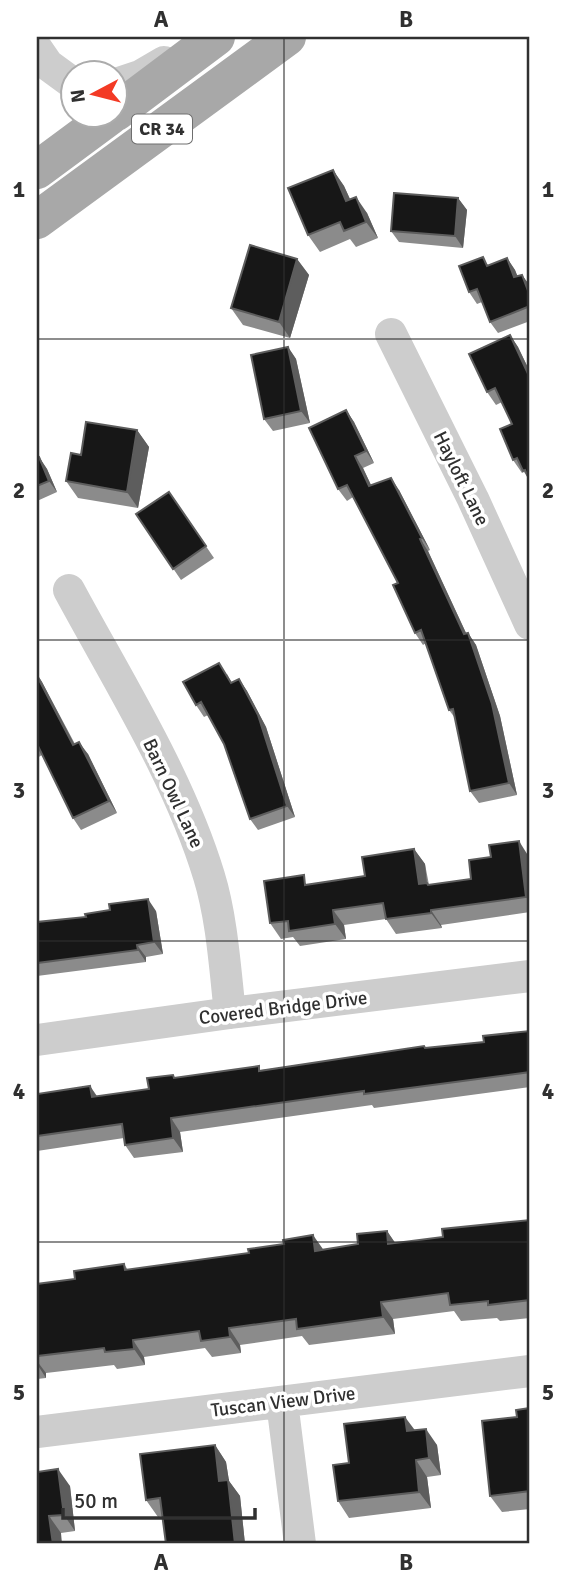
<svg xmlns="http://www.w3.org/2000/svg" width="567" height="1581" font-family="Signika,sans-serif">
<rect width="100%" height="100%" fill="#fff"/>
<g fill="none" stroke-linecap="round" stroke-linejoin="round">
<!-- minor -->
<path stroke="#cdcdcd" stroke-width="32" d="M37,49L48,65L74,84
M116,84L140,76L164,62
M391,334L473,499L530,624
M69,590C118,681 179,777 209,876C222,918 225,969 230,1013
M37,1040L230,1013L530,976
M282,1402L300,1544
M37,1432L530,1371"/>
<!-- major -->
<path stroke="#a8a8a8" stroke-width="38" d="M116,112L216,37
M37,170L110,116
M37,220L287,37"/>
</g>
<!-- wall -->
<path fill="#8b8b8b" d="M333,170L344,186L350,199L367,213L378,238L356,247L350,239L320,252L308,235Z
M458,198L467,210L463,248L399,242L391,231Z
M507,258L515,270L517,276L522,275L530,286V321L498,333L490,322L482,302L477,304L469,292L489,265Z
M297,259L309,275L290,338L243,325L231,308Z
M510,335L518,347L530,372V481L524,472L522,473L513,460L512,424L502,402L496,405L487,392Z
M288,347L296,359L310,423L273,431L264,419Z
M346,410L354,422L374,463L363,468L371,485L399,490L430,550L428,551L466,633H468L476,645L500,716L517,795L479,803L470,791L455,718L449,710L426,643L423,645L415,633L398,583L353,497L347,501L338,489Z
M137,430L149,447L138,508L78,498L66,481L81,455Z
M39,457L47,469L57,492L37,501V458Z
M169,492L214,558L181,580L136,514Z
M37,674L42,682L75,744L88,754L117,813L81,830L73,818L42,755L37,758Z
M227,674L232,683L239,679L247,691L266,727L295,817L258,830L250,819L224,744L208,715L204,717L196,705Z
M414,849L425,864L429,885L471,879L529,857L530,864V912L441,925L442,928L396,934L386,919L344,925L346,939L300,946L293,937L281,939L270,923L310,884L365,876Z
M156,911L163,954L146,957V962L37,976V922Z
M530,1031V1087L374,1108L372,1105L180,1132L183,1152L134,1158L125,1145L124,1138L37,1151V1094L90,1086L97,1096L149,1089L175,1078L262,1070L426,1048L484,1042Z
M530,1220V1318L500,1321L497,1318L461,1321L454,1311L393,1319L395,1334L309,1345L302,1336L240,1345L241,1353L212,1357L205,1348L144,1357L145,1365L117,1369L114,1365L46,1373V1378L37,1379V1284L75,1279L124,1264L128,1270L323,1250L358,1244L387,1231L395,1243L443,1237Z
M530,1408V1509L502,1512L490,1496L517,1417Z
M415,1430L437,1445L441,1475L427,1477L431,1508L349,1518L338,1501L349,1463Z
M215,1445L226,1462L229,1481L240,1496L245,1544H166L162,1516L158,1517L146,1500Z
M37,1472L70,1486L75,1531L61,1533L37,1544Z"/>
<!-- shaded-wall -->
<path fill="#5d5d5d" d="M333,170L344,186L358,217L346,201Z
M356,197L367,213L378,238L366,222Z
M458,198L467,210L463,248L455,236Z
M507,258L515,270L523,289L514,277Z
M297,259L309,275L290,338L279,322Z
M522,275L530,286V296Z
M510,335L518,347L530,372V378Z
M288,347L296,359L310,423L301,411Z
M346,410L354,422L374,463L366,451Z
M137,430L149,447L138,508L127,492Z
M355,456L363,468L377,498L369,486Z
M39,457L47,469L57,492L49,481Z
M391,478L399,490L430,550L422,538Z
M420,539L428,551L472,646L464,634Z
M468,633L476,645L500,716L517,795L509,783Z
M37,674L42,682L81,757L73,745Z
M239,679L247,691L266,727L295,817L287,806Z
M79,742L88,754L117,813L109,801Z
M519,841L529,857L530,903L526,897Z
M414,849L425,864L427,883L438,898L419,884Z
M148,899L156,911L163,954L154,942Z
M333,910L344,925L346,939L335,924Z
M431,910L441,925L442,928L431,913Z
M137,945L146,957V962L138,950Z
M90,1086L99,1100L92,1097Z
M171,1118L180,1132L183,1152L173,1138Z
M387,1231L398,1247L388,1244Z
M313,1235L325,1252L315,1251Z
M381,1302L393,1319L395,1334L383,1317Z
M229,1328L240,1345L241,1353L230,1337Z
M133,1340L144,1357L145,1365L134,1349Z
M37,1361L46,1373V1378L37,1364Z
M405,1417L417,1433L407,1431Z
M426,1429L437,1445L441,1475L429,1458Z
M215,1445L226,1462L229,1481L240,1496L245,1544H235L219,1481Z
M416,1460L427,1477L431,1508L419,1492Z
M58,1469L70,1486L75,1531L64,1515Z
M49,1516L61,1533L62,1544H53Z"/>
<!-- building -->
<path fill="#171717" stroke="#5d5d5d" stroke-width="2" d="M333,170L346,201L356,197L366,222L344,231L340,222L308,235L288,188Z
M394,193L458,198L455,236L391,231Z
M250,245L297,259L279,322L231,308Z
M483,257L487,266L507,258L514,277L522,275L530,296V306L490,322L477,289L469,292L459,266Z
M510,335L530,378V481L525,470L523,471L517,458L513,460L500,429L512,424L495,388L487,392L469,354Z
M288,347L301,411L264,419L251,355Z
M346,410L366,451L355,456L369,486L391,478L422,538L420,539L464,634L468,633L492,704L509,783L470,791L453,709L449,710L421,630L415,633L393,585L398,583L347,485L338,489L309,428Z
M86,422L137,430L127,492L66,481L71,453L81,455Z
M39,457L49,481L37,486V458Z
M169,492L206,546L173,569L136,514Z
M219,663L231,683L239,679L258,715L287,806L250,819L224,744L201,702L196,705L183,682Z
M37,676L73,745L79,742L109,801L73,818L37,744Z
M519,841L526,897L431,910V913L386,919L383,903L333,910L335,924L289,931L288,921L270,923L264,881L304,875L305,885L365,876L362,857L414,849L419,884L427,883L428,885L471,879L469,860L491,857L489,845Z
M148,899L154,942L137,945L138,950L37,963V922L86,917L85,914L110,910L109,904Z
M530,1031V1072L364,1094V1091L171,1118L173,1138L125,1145L122,1124L37,1136V1094L90,1086L92,1097L149,1089L147,1078L173,1075L174,1078L259,1066V1071L424,1046L425,1048L484,1042L483,1036Z
M530,1220V1300L488,1305V1301L450,1305L448,1293L381,1302L383,1317L297,1329L296,1319L229,1328L230,1337L201,1341L199,1331L133,1340L134,1349L105,1352L104,1348L37,1356V1284L75,1279L74,1271L124,1264L125,1270L249,1253L248,1249L284,1244L283,1240L313,1235L315,1251L358,1244L357,1234L387,1231L388,1244L443,1237L442,1229Z
M530,1408V1491L490,1496L482,1421L517,1417L516,1410Z
M405,1417L407,1431L426,1429L429,1458L416,1460L419,1492L338,1501L333,1465L349,1463L344,1424Z
M215,1445L219,1481L228,1480L235,1544H166L160,1498L146,1500L140,1454Z
M58,1469L64,1515L49,1516L53,1544H37V1472Z"/>
<!-- grid -->
<path fill="none" stroke="#303030" stroke-width="2" stroke-opacity="0.55" d="M284,37V1544M37,339H530M37,640H530M37,941H530M37,1242H530"/>
<g text-anchor="middle" stroke-width="7" stroke-linejoin="round" paint-order="stroke">
<!-- shield labels -->
<rect fill="#fff" stroke="#6e6e6e" stroke-width="2" x="132" y="114.5" width="60" height="29" rx="5"/>
<g font-size="18" font-weight="bold" fill="#303030">
<text x="162" y="135">CR 34</text>
</g>
<!-- street labels -->
<g font-size="19" fill="#303030" stroke="#fff">
<text transform="translate(462 478) rotate(64)" y="7">Hayloft Lane</text>
<text transform="translate(174 793) rotate(65)" y="7">Barn Owl Lane</text>
<text transform="translate(283 1007) rotate(-7)" y="7">Covered Bridge Drive</text>
<text transform="translate(283 1401) rotate(-7)" y="7">Tuscan View Drive</text>
</g>
</g>
<!-- border -->
<rect width="567" height="1581" fill="none" stroke="#ffffff" stroke-width="77"/>
<!-- north arrow -->
<g transform="translate(94 94) rotate(263)"><circle r="33" fill="#ffffff" stroke="#acacac" stroke-width="2"/>
<path d="M0-5L12 26L0 18L-12 26Z" fill="#f33a25"/>
<text y="-10" font-size="19" font-weight="bold" text-anchor="middle" fill="#303030">N</text>
</g>
<!-- scale -->
<path d="M63 1508v10h192v-10" fill="none" stroke="#303030" stroke-width="3.5"/>
<text x="74" y="1508" font-size="21" fill="#303030" stroke="#ffffff" stroke-width="5" paint-order="stroke">50 m</text>
<rect x="38" y="38" width="490" height="1504" fill="none" stroke="#303030" stroke-width="2.5"/>
<g font-size="23" text-anchor="middle" font-weight="bold" fill="#303030">
<text x="161" y="27">A</text>
<text x="406" y="27">B</text>
<text x="19" y="197">1</text>
<text x="548" y="197">1</text>
<text x="19" y="498">2</text>
<text x="548" y="498">2</text>
<text x="19" y="798">3</text>
<text x="548" y="798">3</text>
<text x="19" y="1099">4</text>
<text x="548" y="1099">4</text>
<text x="19" y="1400">5</text>
<text x="548" y="1400">5</text>
<text x="161" y="1570">A</text>
<text x="406" y="1570">B</text>
</g>
</svg>
